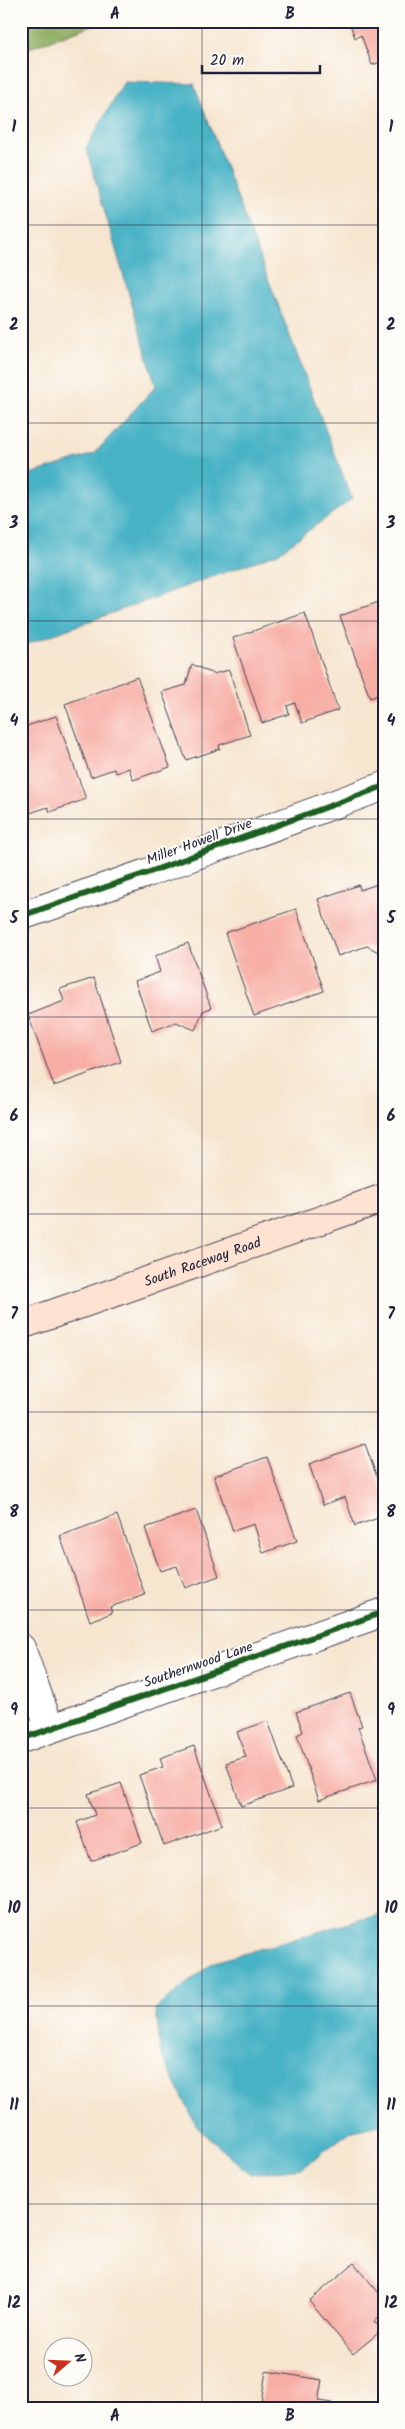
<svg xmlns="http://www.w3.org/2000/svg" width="405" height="2429" font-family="Kalam,sans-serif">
<rect width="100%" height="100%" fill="#fdfcf7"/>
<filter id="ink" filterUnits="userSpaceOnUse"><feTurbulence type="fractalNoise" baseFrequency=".02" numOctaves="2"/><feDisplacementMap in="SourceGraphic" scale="10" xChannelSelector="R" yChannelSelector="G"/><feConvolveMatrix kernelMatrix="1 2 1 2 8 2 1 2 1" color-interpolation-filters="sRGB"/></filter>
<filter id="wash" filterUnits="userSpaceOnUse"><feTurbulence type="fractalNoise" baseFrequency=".0096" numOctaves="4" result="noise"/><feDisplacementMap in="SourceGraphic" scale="20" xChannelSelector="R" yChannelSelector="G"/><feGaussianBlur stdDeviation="1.12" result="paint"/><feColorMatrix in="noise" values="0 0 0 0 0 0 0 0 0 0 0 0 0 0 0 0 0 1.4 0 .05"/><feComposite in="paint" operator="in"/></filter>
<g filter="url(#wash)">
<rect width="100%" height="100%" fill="#f6e5cf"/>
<!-- forest -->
<path fill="#8baa5e" stroke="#56664c" d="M21,21H104L21,51Z"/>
<!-- water -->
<path fill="#49b3c6" stroke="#366a80" d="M124,82L194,84L352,499L278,553L21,646V477L94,454L156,386L86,148Z
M384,1913V2124L349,2132L302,2168L250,2174L197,2127L160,2051L156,2008L214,1962Z"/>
<g id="blocks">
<!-- building -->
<path fill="#f7aea5" d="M349,21H384V61L372,65L361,35L355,38Z
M384,600V693L370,698L340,616Z
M305,613L338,710L302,723L295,703L287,706L289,714L262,723L233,638Z
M192,664L213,674L229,670L250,735L219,745L220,749L186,760L162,692L186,685Z
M137,677L170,767L133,780L129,768L116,773L114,769L91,777L65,704Z
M56,716L86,799L50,812L48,807L21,816V728Z
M384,882V955L367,946L338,956L318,899L359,885L360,890Z
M296,909L324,991L254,1016L225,933Z
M188,943L211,1008L203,1011L195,1030L176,1022L152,1031L135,981L160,972L155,956Z
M94,978L121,1062L54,1086L28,1015L64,1001L60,989Z
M365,1444L384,1497V1516L355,1526L345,1497L323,1505L309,1464Z
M267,1457L297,1541L263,1553L254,1524L233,1531L214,1476Z
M196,1510L219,1576L185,1588L177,1566L160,1571L145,1528Z
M117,1515L145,1595L110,1607L112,1613L90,1621L60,1536Z
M350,1693L362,1726L358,1727L377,1780L319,1800L297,1735L303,1732L296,1712Z
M268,1721L292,1788L241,1806L226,1763L246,1757L237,1732Z
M194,1746L222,1825L164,1846L139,1775L163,1767L160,1758Z
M121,1783L142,1843L91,1861L77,1822L95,1815L88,1794Z
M354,2263L384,2299V2313L374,2321L382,2330L353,2354L309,2301Z
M266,2371L322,2380L318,2401L332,2403L331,2408H260Z"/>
</g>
</g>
<g filter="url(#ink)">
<use href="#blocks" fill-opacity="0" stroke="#423f51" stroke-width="1"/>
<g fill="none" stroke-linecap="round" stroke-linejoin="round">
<!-- street casing -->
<g stroke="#423f51" stroke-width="30">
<path id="street" d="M21,916L147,873L384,786
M21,1648L50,1729
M21,1739L384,1612"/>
</g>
<!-- secondary casing -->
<g stroke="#423f51" stroke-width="30">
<g id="secondary">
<path id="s1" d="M21,1325L384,1198"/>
</g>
</g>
<!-- street -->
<use href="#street" stroke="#fff" stroke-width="28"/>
<!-- secondary -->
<use href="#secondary" stroke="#fee3d2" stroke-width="28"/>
<!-- cycleway casing -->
<g stroke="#fdfcf7" stroke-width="9">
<path id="cycleway" d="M21,916L147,873L384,786
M21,1739L384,1612"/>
</g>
<!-- cycleway -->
<use href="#cycleway" stroke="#1b5e20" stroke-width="6"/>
</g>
</g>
<!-- grid -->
<path fill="none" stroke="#22223b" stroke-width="1" stroke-opacity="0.55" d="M202,21V2408M21,225H384M21,423H384M21,621H384M21,819H384M21,1017H384M21,1214H384M21,1412H384M21,1610H384M21,1808H384M21,2006H384M21,2204H384"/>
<g text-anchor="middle" stroke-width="4" stroke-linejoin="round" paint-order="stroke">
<!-- street labels -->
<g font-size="14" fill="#22223b" stroke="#fdfcf7">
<text transform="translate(199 841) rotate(-20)" y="5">Miller Howell Drive</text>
<text dy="5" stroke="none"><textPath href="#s1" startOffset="192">South Raceway Road</textPath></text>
<text transform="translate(198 1664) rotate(-19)" y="5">Southernwood Lane</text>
</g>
</g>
<!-- margin -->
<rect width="405" height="2429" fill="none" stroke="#fdfcf7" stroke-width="55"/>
<!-- north arrow -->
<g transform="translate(68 2362) rotate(71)"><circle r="24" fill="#fdfcf7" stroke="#a5a5ac"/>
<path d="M0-4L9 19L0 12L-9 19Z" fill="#c8321e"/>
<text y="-8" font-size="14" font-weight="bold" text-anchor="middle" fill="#22223b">N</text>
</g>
<!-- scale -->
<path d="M202 65v8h118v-8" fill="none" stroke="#22223b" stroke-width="2.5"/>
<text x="210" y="65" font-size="15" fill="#22223b" stroke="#fdfcf7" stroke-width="4" paint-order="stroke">20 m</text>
<rect x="28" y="28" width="350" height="2374" fill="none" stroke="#22223b" stroke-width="2"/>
<g font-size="16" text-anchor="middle" font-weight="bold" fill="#22223b">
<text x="115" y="19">A</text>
<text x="290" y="19">B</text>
<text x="14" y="132">1</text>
<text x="391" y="132">1</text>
<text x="14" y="330">2</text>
<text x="391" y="330">2</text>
<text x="14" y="528">3</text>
<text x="391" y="528">3</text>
<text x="14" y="726">4</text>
<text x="391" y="726">4</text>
<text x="14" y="923">5</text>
<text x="391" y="923">5</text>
<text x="14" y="1121">6</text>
<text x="391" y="1121">6</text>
<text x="14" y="1319">7</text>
<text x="391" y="1319">7</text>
<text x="14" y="1517">8</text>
<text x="391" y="1517">8</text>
<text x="14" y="1715">9</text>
<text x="391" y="1715">9</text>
<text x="14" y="1913">10</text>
<text x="391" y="1913">10</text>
<text x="14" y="2110">11</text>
<text x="391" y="2110">11</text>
<text x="14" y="2308">12</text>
<text x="391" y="2308">12</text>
<text x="115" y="2421">A</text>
<text x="290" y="2421">B</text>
</g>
</svg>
